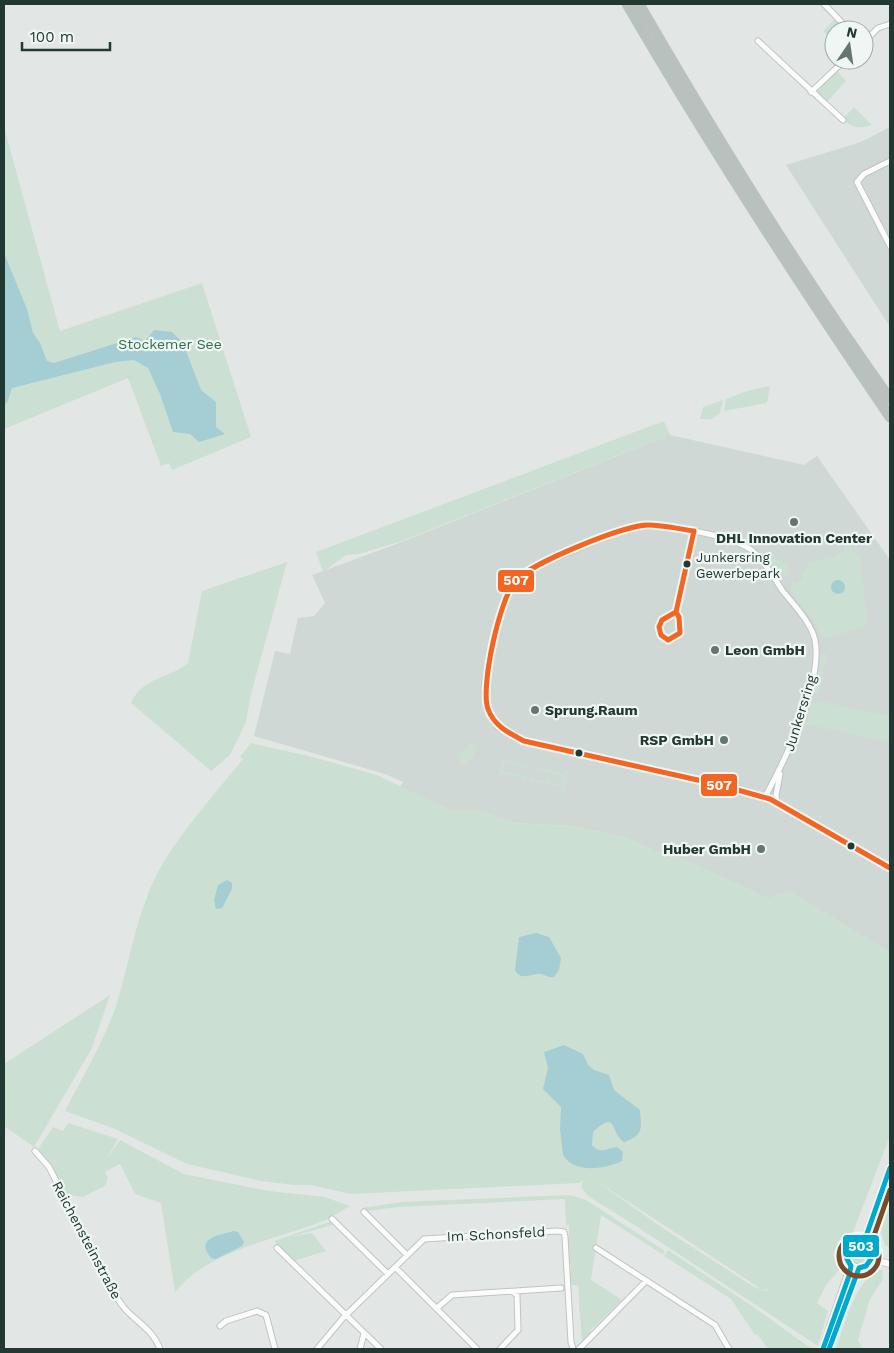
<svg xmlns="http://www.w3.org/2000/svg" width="894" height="1353" font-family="'Work Sans',sans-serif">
<rect width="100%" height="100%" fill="#e2e7e5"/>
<!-- built -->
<path fill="#cfd8d5" d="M890,127V327L786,165L861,142Z
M670,435L804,465L817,456L890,560V953L788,891L769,899L680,858L657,852L627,838L571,826L516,823L476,810H450L400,787L403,782L385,774L254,736L275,651L290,654L298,618L314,616L325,603L312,575L391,546Z"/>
<!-- green -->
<path fill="#cbe0d2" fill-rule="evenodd" d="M835,19L846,30H834V42L823,31Z
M837,71L846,81L826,103L816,91Z
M854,107L872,125C859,129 854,129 843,119Z
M4,127L60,331L202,283L251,437L172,470L169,463L161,466L128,378L4,429Z
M770,386L767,403L724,411L726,399L747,391Z
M723,400L720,413L712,419H700L703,407Z
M664,421L670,435L399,542L359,554L346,555L323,572L316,552Z
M850,547L861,560L867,625L831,637H821L814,621L789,587L793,581L796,584L803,578L801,575L810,562H816L830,556L833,558Z
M769,553L788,566L789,572L786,576L780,575L765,554Z
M287,562L250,698L246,722L230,755L211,771L131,703C142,677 169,679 188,663L202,591Z
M822,654H827L818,695L814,692Z
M817,701L890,716L889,742L806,724L812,702Z
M251,743L313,757L377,775L450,810H476L516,823L571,826L627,838L657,852L680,858L769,899L788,891L890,953V1136L853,1232L838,1241L833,1255L840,1269L826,1285L817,1303L828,1311L818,1346L639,1228L588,1196L581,1187L583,1181L588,1178L580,1183L351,1194L310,1185H294L261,1181L187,1164L115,1129L65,1111C82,1078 102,1044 115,1009C129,966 135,919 155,878C174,839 215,794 243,759L240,757ZM595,1180L761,1289L765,1290L770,1287L766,1291L754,1287L657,1224Z
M471,744L476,745C475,755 471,764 460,763L459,753Z
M499,755L505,757V761L526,766L529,762L527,768L504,762L502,771L523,776L526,773L524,782L523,778L502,773L500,777L495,776L499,775L503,758Z
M535,763L536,768L549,770L550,766L551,771L564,774L565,770L571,771L567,772L563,789L567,792L561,791V787L548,784L547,788L546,783L533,781L530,784L533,774V779L547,782L548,778L549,782L562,785L564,776L534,769Z
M110,995L92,1048L34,1147L4,1126V1064Z
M68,1123L118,1139L106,1160L120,1140L184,1174L269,1191L325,1197L350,1206C341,1211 332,1217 323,1221C273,1241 210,1249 175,1292L161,1203L135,1194L120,1164L105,1172L108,1178L105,1186L83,1197L66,1195L50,1163L38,1149L53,1127L63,1131Z
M570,1195L586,1200L665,1251L662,1254L601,1215L591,1280L622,1300L590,1331L592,1334L582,1345L578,1285H570L571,1265L568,1259L570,1257L567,1240L569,1238V1225H566L565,1199L398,1207L366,1211L362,1208L401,1202Z
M890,1203V1248L885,1245L881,1233Z
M332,1221L335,1224L332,1225L290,1237L312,1233L326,1251L293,1261L274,1241Z
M850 1256a9 9 0 1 1 18 0a9 9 0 1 1-18 0Z
M668,1250L752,1306L812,1349H768L757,1334L755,1335L731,1299L664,1256Z
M876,1270H883L882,1281L870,1299L858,1340L862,1348L868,1349H836C846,1321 852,1290 876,1270Z"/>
<!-- water -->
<path fill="#a4cdd4" d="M4,253L27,309L33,333L40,343L47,361L54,363L136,337L145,341L154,330L172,332L183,343L201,390L216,402V427L225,434L199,442L190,434L173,432L160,394L148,368L134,360L115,362L12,388L7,403L4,404Z
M831 587a7 7 0 1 1 14 0a7 7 0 1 1-14 0Z
M227,880L232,883V889L222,908L216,909L214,900L218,885Z
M536,933L549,937L561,958L559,970L554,977C548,978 546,975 541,974C530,973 521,982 515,970L519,937Z
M564,1045L583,1054L588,1065L594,1070L609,1075L614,1090L640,1110C641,1127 645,1135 624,1142C609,1132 618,1109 593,1132L592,1145C601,1155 606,1148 617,1147L623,1152L622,1161C605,1169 575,1174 563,1155L560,1129L561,1107L543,1089L548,1068L544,1052Z
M234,1231L238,1232L244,1242L242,1246L216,1259L211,1258C194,1238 220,1235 234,1231Z"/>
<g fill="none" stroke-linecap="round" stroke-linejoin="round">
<!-- minor casing -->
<g stroke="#bfc4c2" stroke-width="7">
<path id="minor" d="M824,4L849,30
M758,41L843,120
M864,42L878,28L890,24
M811,92L845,60
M890,161L864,174L857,182L890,246
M676,612C666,617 654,622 661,635L668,640L673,639L680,633L679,617L676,612L694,531
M765,797C785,760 823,683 815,640C811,622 793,604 782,590C774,578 766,563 755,553C736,535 661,523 636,527C614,531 592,543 572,551C554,559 529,565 516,581C501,598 487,666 484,689L487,708L497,726L516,738L739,789L770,799L890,868
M777,802L776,795L780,774
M35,1151L49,1167L113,1292C117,1298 121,1304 125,1309C138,1323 153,1330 160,1349
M364,1212L407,1255
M332,1219L388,1274
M277,1248L381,1349
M596,1248L715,1325L729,1349
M395,1267L477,1349
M437,1308L452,1295L561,1288
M220,1326L226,1321L257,1311L266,1315L275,1349
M317,1349L343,1318L424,1239L557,1231L564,1232L565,1237L571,1342L573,1349
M360,1349L364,1333
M500,1349L518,1330L517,1295L513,1292
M579,1349L646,1281"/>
</g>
<!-- tertiary casing -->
<g stroke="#bfc4c2" stroke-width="8">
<path id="tertiary" d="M871,1259L890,1264"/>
</g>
<!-- secondary casing -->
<g stroke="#bec5c2" stroke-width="9">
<path id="secondary" d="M847 1256a12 12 0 1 1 24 0a12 12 0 1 1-24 0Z
M863,1245L890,1168
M823,1349L851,1266
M829,1349L859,1268"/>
</g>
<!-- motorway casing -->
<g stroke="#bcc3c1" stroke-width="11">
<path id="motorway" d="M627,4C709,145 798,282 890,417
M639,4C717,139 799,272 890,399"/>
</g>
<!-- minor -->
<use href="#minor" stroke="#fbfbfb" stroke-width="5"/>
<!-- tertiary -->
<use href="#tertiary" stroke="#fbfbfb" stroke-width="6"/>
<!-- secondary -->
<use href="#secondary" stroke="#fbfbfb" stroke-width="7"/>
<!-- motorway -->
<use href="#motorway" stroke="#b9c1bf" stroke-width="9"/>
<!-- bus-1 casing -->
<g stroke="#eff6f3" stroke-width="9">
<path id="bus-1" d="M694,531C679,529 663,525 648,525C624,525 532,563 516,580C500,597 480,687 488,709C494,726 509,733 524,741L720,785L770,799L890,868
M676,612L679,617L680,633L668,640L661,635L659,627L662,620Z
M676,612L694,531"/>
</g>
<!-- bus-2 casing -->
<g stroke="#eff6f3" stroke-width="9">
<path id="bus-2" d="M863,1245L890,1168
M823,1349L849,1276L851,1266L847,1259V1252L854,1245C865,1245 869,1248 871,1259L866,1266L859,1268L829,1349"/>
</g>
<!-- bus-3 casing -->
<g stroke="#eff6f3" stroke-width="9">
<path id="bus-3" d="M839 1256a20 20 0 1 1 40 0a20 20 0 1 1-40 0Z
M870,1247L890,1190"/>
</g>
<!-- bus-1 -->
<use href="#bus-1" stroke="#f26522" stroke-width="5"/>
<!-- bus-2 -->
<use href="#bus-2" stroke="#00a9ce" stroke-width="5"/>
<!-- bus-3 -->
<use href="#bus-3" stroke="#7a4b2a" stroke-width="5"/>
</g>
<!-- markers -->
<g fill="#657671" stroke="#eff6f3" stroke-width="2">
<circle cx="794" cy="522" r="5"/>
<circle cx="715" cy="650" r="5"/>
<circle cx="535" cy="710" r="5"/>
<circle cx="724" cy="740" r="5"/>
<circle cx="761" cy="849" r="5"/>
</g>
<g fill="#213932" stroke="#eff6f3" stroke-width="2">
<circle cx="687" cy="564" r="4.5"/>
<circle cx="579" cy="753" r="4.5"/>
<circle cx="851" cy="846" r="4.5"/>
</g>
<g text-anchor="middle" stroke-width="4.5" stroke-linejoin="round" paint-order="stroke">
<!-- bus labels -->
<g font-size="13" fill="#213932" stroke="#eff6f3" text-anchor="start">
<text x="696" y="562">Junkersring<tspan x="696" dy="16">Gewerbepark</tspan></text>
</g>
<!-- park labels -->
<g font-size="14" fill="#2d6e46" stroke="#eff6f3">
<text x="170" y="349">Stockemer See</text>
</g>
<!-- poi labels -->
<g font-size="14" font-weight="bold" fill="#213932" stroke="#eff6f3" text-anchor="start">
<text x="794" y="543" text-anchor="middle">DHL Innovation Center</text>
<text x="725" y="655">Leon GmbH</text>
<text x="545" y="715">Sprung.Raum</text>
<text x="714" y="745" text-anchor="end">RSP GmbH</text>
<text x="751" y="854" text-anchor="end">Huber GmbH</text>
</g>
<!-- street labels -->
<g font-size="14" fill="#213932" stroke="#eff6f3">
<text transform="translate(800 713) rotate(-73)" y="5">Junkersring</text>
<text transform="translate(496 1234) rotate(-3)" y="5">Im Schonsfeld</text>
<text transform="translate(87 1240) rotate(62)" y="5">Reichensteinstraße</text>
</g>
</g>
<g stroke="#eff6f3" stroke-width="2">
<rect x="497" y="569" width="38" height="24" rx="5" fill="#f26522"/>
<rect x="700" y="773" width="38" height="24" rx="5" fill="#f26522"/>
<rect x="842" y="1234" width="38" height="24" rx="5" fill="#00a9ce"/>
</g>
<g font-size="14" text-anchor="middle" font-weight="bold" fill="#fff">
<text x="516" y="585">507</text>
<text x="719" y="790">507</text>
<text x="861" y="1251">503</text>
</g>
<!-- border -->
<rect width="894" height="1353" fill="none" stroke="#213932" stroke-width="10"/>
<!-- north arrow -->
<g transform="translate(849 45) rotate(13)"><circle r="24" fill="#eff6f3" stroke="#9daaa6"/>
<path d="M0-4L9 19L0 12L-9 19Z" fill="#657671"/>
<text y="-8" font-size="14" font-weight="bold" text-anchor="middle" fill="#213932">N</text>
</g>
<!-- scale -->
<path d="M22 42v8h88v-8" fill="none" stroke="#213932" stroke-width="2.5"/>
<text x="30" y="42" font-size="15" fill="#213932" stroke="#eff6f3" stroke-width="4" paint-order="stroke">100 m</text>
</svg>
